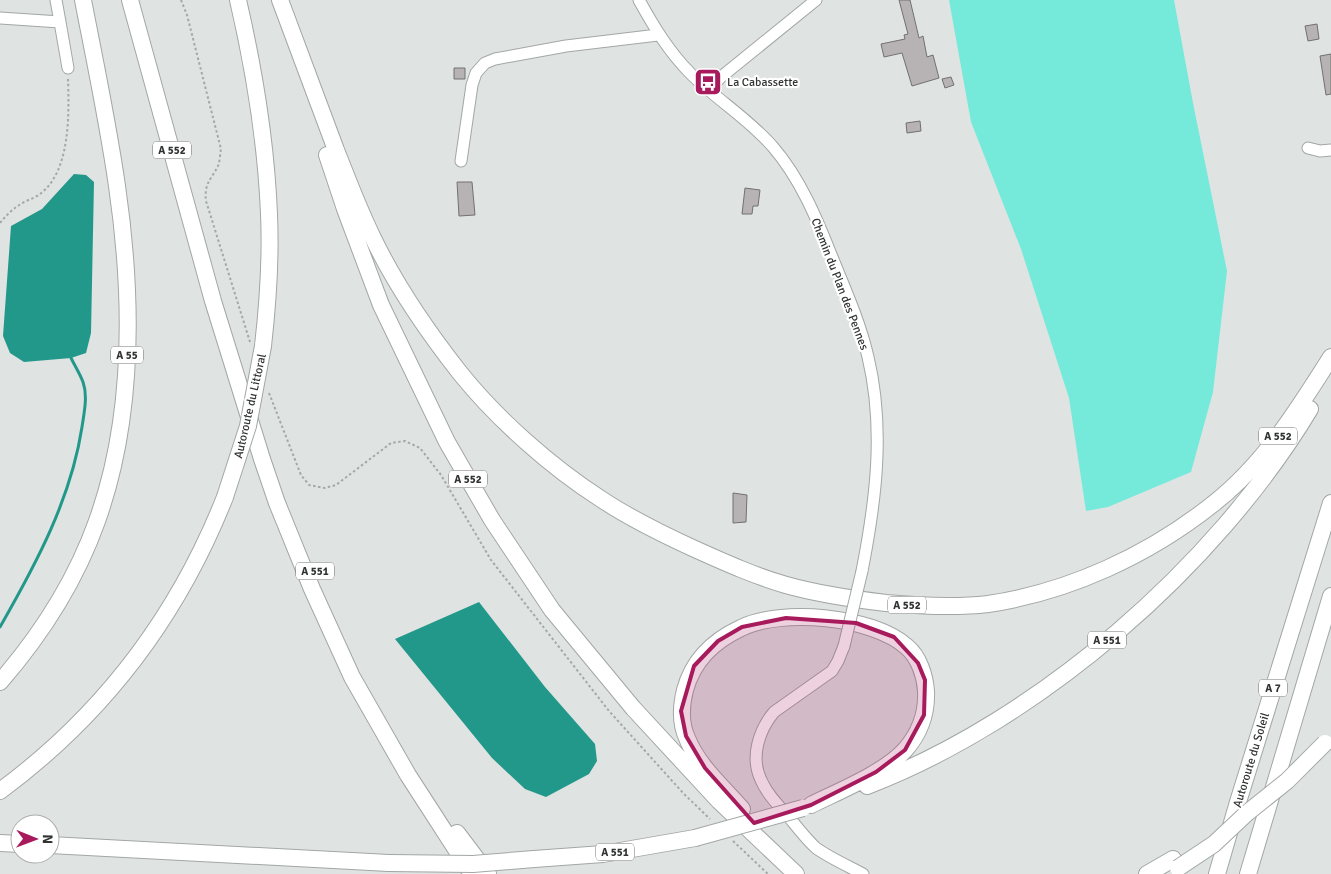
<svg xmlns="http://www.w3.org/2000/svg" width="1331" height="874" font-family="Signika,sans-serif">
<rect width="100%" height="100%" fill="#dfe3e2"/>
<!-- green -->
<path fill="#76eada" d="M949,0H1174L1193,103L1227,271L1213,392L1191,472L1108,507L1086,511L1069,398L1021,249L971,122Z"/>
<!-- water -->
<path fill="#22988b" d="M74,174L86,175L94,182L91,333L86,353L71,358L24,362L10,353L3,336L11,226L42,209Z
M479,602L545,687L595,744L597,761L589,774L546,797L525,789L492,758L395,639Z"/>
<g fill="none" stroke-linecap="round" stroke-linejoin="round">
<!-- stream -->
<path stroke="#22988b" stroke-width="3" d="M0,627C36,564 71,499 82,427C84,413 88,396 83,382C80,374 75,366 71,358"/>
</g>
<!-- building -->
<path fill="#b7b3b4" stroke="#737071" d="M899,0H910L919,38L923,36L927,57L933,55L939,78L912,86L902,53L884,57L881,44L905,39L904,35L908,34Z
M1317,24L1319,39L1308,41L1305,26Z
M1331,54V94L1326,95L1320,56Z
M454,68H465V79H454Z
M951,77L954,85L945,88L942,79Z
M920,121L921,131L907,133L906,123Z
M457,182H472L475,215L459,216Z
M745,188L760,190L758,206H753L752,214H742Z
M733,493L747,495L746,522L733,523Z"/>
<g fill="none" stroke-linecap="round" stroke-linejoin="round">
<!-- minor casing -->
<g stroke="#a2a7a6" stroke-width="13">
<path id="minor" d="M56,0L60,22
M639,0C654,27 669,52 691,74C717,100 749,119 773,147C800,178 817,219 832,257C845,289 860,322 868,357C885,428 876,500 862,571
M0,18L60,22L68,68
M708,90L721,77L816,0
M1308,148L1320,151L1331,150
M461,161L472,85L476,73L485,63L495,59L566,46L658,35
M844,646L838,661L832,671L774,712C759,730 750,757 761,780C767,794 778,805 788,816C797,827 806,839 816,848C830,858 848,866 863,874"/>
</g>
<!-- highway casing -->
<g stroke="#a2a7a6" stroke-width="18">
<path id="highway" d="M130,0L213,301L262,459L277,503L312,589L352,677L408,775L472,874
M238,0C254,69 266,142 269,214C271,258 268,302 263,346
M280,0C299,50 317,100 336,150C348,180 359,210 373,238C396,286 427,331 460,373C497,419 551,467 601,499C631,519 664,535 697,550C726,563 755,576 786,585C818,594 852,599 886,603C920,606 954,608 988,604C1069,592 1149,555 1213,504C1263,465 1297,411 1331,357
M327,155L345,209L381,305L447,442L492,520L552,610L633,708L719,801L796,874
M0,682C40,636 76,580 97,521C135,415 133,296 117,186C108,123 95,62 83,0
M867,786C1039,720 1215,567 1310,409
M0,791C103,715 178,616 225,497
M742,809C723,787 698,766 687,738C680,723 681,706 685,690C693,660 713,641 741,628C781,608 873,616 907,647C919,657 925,676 926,691C927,713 920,733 905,750C884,773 839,791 811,805
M457,833L488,874
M0,843L20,844
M50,845L389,863
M534,859L603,854L695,838
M1147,874L1173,859
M1217,874L1238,802L1331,503
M1248,874L1331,596"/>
</g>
<!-- path -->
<path stroke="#a4a8a7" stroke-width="2" stroke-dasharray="2.5 2.5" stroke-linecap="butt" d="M181,0L187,15L221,149C220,154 220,161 218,166C211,180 204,183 206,201L250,342
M0,223C8,213 15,207 26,201C31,199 36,197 40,194C71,171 69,113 68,78
M269,393L301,475L309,485L325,488L336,485L391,443L405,441L420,448L441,475L491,560L609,711L684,794L710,819
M733,841L768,874"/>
<!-- minor -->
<use href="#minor" stroke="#fff" stroke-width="11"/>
<!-- highway -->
<use href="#highway" stroke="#fff" stroke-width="16"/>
<!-- minor-bridge casing -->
<g stroke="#a2a7a6" stroke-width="13" stroke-linecap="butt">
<path id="minor-bridge" d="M844,646L862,571"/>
</g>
<!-- highway-bridge casing -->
<g stroke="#a2a7a6" stroke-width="18" stroke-linecap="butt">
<path id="highway-bridge" d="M225,497L248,426L263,346
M695,838L803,808
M389,863L473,864L534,859
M1178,868L1214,844L1247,813L1287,781L1325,743"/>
</g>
<!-- minor-bridge -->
<use href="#minor-bridge" stroke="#fff" stroke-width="11"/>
<!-- highway-bridge -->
<use href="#highway-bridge" stroke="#fff" stroke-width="16"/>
</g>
<!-- marked area -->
<path fill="#a71b5d" fill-opacity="0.2" stroke="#a71b5d" stroke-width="4" stroke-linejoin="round" d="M786,618L856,623L894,637L918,663L925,680L924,715L905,750L876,772L811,805L754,823L705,768L686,736L681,711L694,666L718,641L742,627Z"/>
<!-- icons -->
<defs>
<g id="bus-square" transform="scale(1.4375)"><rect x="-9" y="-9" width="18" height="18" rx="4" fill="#a71b5d" stroke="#fff"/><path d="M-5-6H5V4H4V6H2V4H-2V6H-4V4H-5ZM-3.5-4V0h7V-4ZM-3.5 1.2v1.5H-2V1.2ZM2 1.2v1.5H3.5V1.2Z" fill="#fff"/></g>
</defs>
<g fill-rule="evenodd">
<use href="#bus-square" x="708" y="82"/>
</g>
<g text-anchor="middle" stroke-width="4.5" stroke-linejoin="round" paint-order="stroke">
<!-- shield labels -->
<g fill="#fff" stroke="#707170" stroke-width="1">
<rect x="153" y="141.5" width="38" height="17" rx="4"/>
<rect x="111" y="346.5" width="32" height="17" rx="4"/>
<rect x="1259" y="427.5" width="38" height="17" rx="4"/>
<rect x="449" y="470.5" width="38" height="17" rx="4"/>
<rect x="296" y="562.5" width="38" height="17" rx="4"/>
<rect x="888" y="596.5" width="38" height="17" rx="4"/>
<rect x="1088" y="631.5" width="38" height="17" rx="4"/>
<rect x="1259" y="679.5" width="28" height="17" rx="4"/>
<rect x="596" y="843.5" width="38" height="17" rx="4"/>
</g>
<g font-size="11" font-weight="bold" fill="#323433">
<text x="172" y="154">A 552</text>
<text x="127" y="359">A 55</text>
<text x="1278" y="440">A 552</text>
<text x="468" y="483">A 552</text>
<text x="315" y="575">A 551</text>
<text x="907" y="609">A 552</text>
<text x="1107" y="644">A 551</text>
<text x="1273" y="692">A 7</text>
<text x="615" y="856">A 551</text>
</g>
<!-- poi labels -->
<g font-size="12" fill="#323433" stroke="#fff" text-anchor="start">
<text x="727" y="86">La Cabassette</text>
</g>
<!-- street labels -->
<g font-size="12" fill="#323433" stroke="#fff">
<text transform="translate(840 284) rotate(69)" y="4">Chemin du Plan des Pennes</text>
<text transform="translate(250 406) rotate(-77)" y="4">Autoroute du Littoral</text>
<text transform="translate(1251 760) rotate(-73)" y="4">Autoroute du Soleil</text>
</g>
</g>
<!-- north arrow -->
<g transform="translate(35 839) rotate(91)"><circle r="24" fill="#ffffff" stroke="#adaead"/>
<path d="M0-4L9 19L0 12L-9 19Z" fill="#a71b5d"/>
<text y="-8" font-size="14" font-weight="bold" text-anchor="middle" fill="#323433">N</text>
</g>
</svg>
